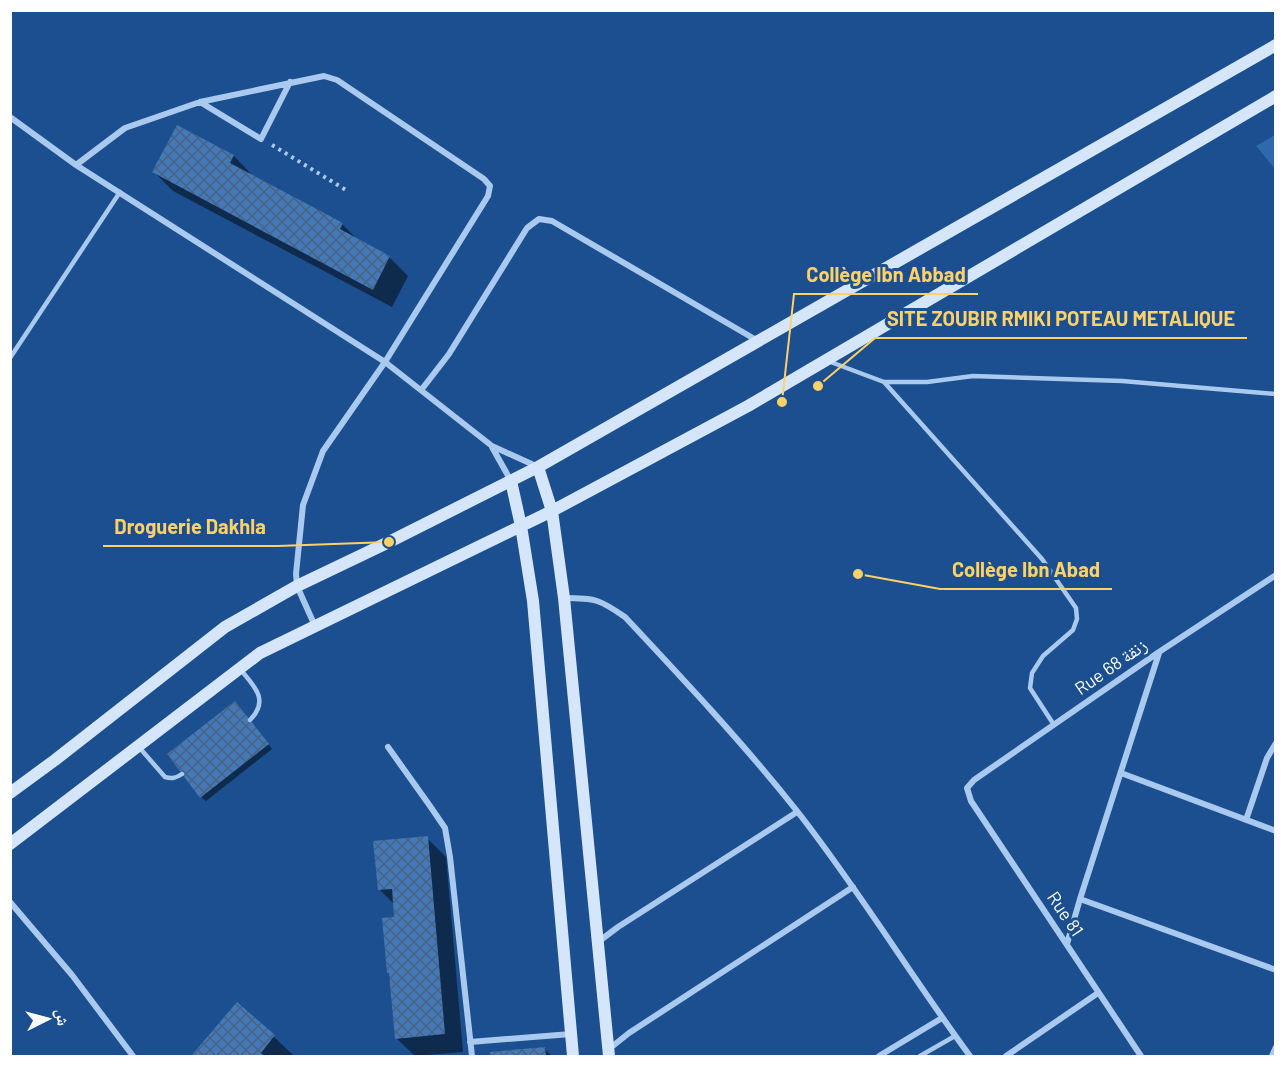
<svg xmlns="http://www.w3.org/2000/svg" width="1286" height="1067" font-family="Barlow,'Noto Naskh Arabic',sans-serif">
<defs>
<pattern id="building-cross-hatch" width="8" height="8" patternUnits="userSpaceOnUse" patternTransform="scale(1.5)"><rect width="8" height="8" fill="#4478b7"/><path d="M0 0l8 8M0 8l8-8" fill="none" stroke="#486282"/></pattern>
</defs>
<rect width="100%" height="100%" fill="#1b4f8f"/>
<!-- garden -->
<path fill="#2e69ad" d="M1275,135V169L1256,146Z"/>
<!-- shadow -->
<path fill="#0007" d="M178,127L234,156L252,175L342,224L360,242L389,257L408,276L392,307L173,191L154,172Z
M239,707L272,749L206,801L201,797Z
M427,838L446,857L463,1052L415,1056L396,1038L391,975L388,972L396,918L395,905L380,890Z
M237,1005L274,1037L293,1055L292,1056H193Z
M544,1049L552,1056H492L491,1054Z"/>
<!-- building -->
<path fill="url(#building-cross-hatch)" d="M177,125L234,155L230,163L343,223L340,229L390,256L373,290L152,172Z
M235,701L269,744L200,798L167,754Z
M428,836L445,1034L395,1039L389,973H387L382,918L394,917L392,889L378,890L373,841Z
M237,1002L275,1035L261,1053L265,1056H191Z
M545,1047L546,1056H490V1052Z"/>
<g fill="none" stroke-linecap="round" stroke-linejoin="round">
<!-- path -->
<path stroke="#a9c9ee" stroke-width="4" stroke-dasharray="3 4.5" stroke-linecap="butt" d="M272,145L346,190"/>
<!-- lane -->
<path stroke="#a9c9ee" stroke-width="4.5" d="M10,358L120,192
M828,361L884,382H927L973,376L1122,381L1276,394
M884,382L1042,559L1076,608L1077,619L1073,630L1043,656L1032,673L1030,688L1054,725
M240,669C254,686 270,700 250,720
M138,746L165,777C172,779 176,778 182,774
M920,1056L955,1036"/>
<!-- street -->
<path stroke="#a9c9ee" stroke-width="6" d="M200,102L261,139L290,82
M10,117L76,165L385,362L492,446L536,466
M76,165L125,128L200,102L324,76L337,80L484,179L490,186L488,196L385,362L323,451L303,505L296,574L297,586L315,626
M422,389L449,354L527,228L539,219L552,221L758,341
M492,447L511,481
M564,598C595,598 599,599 625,617C684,680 743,743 797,811C859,890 911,976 970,1056
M388,747L430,806L445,828L450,857L472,1056
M1121,773L1276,831
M1246,820L1267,758L1276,743
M1080,899L1276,970
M10,902L72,975L133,1056
M598,942L618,927L797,812
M1067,944L1080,899L1159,653
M470,1042L571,1034
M609,1049L629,1033L853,887
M879,1056L942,1018
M1006,1056L1098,993
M1141,1056L971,801L967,788L974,780L1159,652L1276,575
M1272,1056L1276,1047"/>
<!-- secondary -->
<path stroke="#d6e6fa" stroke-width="12" d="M538,467L552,511L564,598L609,1056
M511,481L521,526L533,601L573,1056
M10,793L55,760L225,627L297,586L389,542L538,467L1276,45
M10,844L260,653L552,511L748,406L1276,96"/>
</g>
<g text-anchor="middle" stroke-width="6" stroke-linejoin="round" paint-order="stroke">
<!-- street labels -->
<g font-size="18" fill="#fff" stroke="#1b4f8f">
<text transform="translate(1111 667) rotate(-35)" y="6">Rue 68 زنقة</text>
<text transform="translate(1065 914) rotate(56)" y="6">Rue 81</text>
</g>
</g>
<!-- callouts -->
<path fill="none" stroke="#ffd166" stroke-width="2" d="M782 402L794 294H978M818 386L875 338H1247M389 542L278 546H103M858 574L940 589H1112"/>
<g fill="#ffd166" stroke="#1b4f8f" stroke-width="2">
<circle cx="782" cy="402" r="6"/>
<circle cx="818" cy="386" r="6"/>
<circle cx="389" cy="542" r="6"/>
<circle cx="858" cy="574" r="6"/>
</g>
<g font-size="20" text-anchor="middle" font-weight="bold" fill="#ffd166" stroke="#1b4f8f" stroke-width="6" stroke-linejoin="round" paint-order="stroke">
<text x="886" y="282">Collège Ibn Abbad</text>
<text x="1061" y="326">SITE ZOUBIR RMIKI POTEAU METALIQUE</text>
<text x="190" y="534">Droguerie Dakhla</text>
<text x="1026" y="577">Collège Ibn Abad</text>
</g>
<!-- border -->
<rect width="1286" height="1067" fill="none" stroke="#ffffff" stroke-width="24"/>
<!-- north arrow -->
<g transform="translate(48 1019) rotate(84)" stroke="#1b4f8f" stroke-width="4.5" paint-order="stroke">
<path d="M0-4.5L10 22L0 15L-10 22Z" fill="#ffffff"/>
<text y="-9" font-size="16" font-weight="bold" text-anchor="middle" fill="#ffffff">ش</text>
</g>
</svg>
